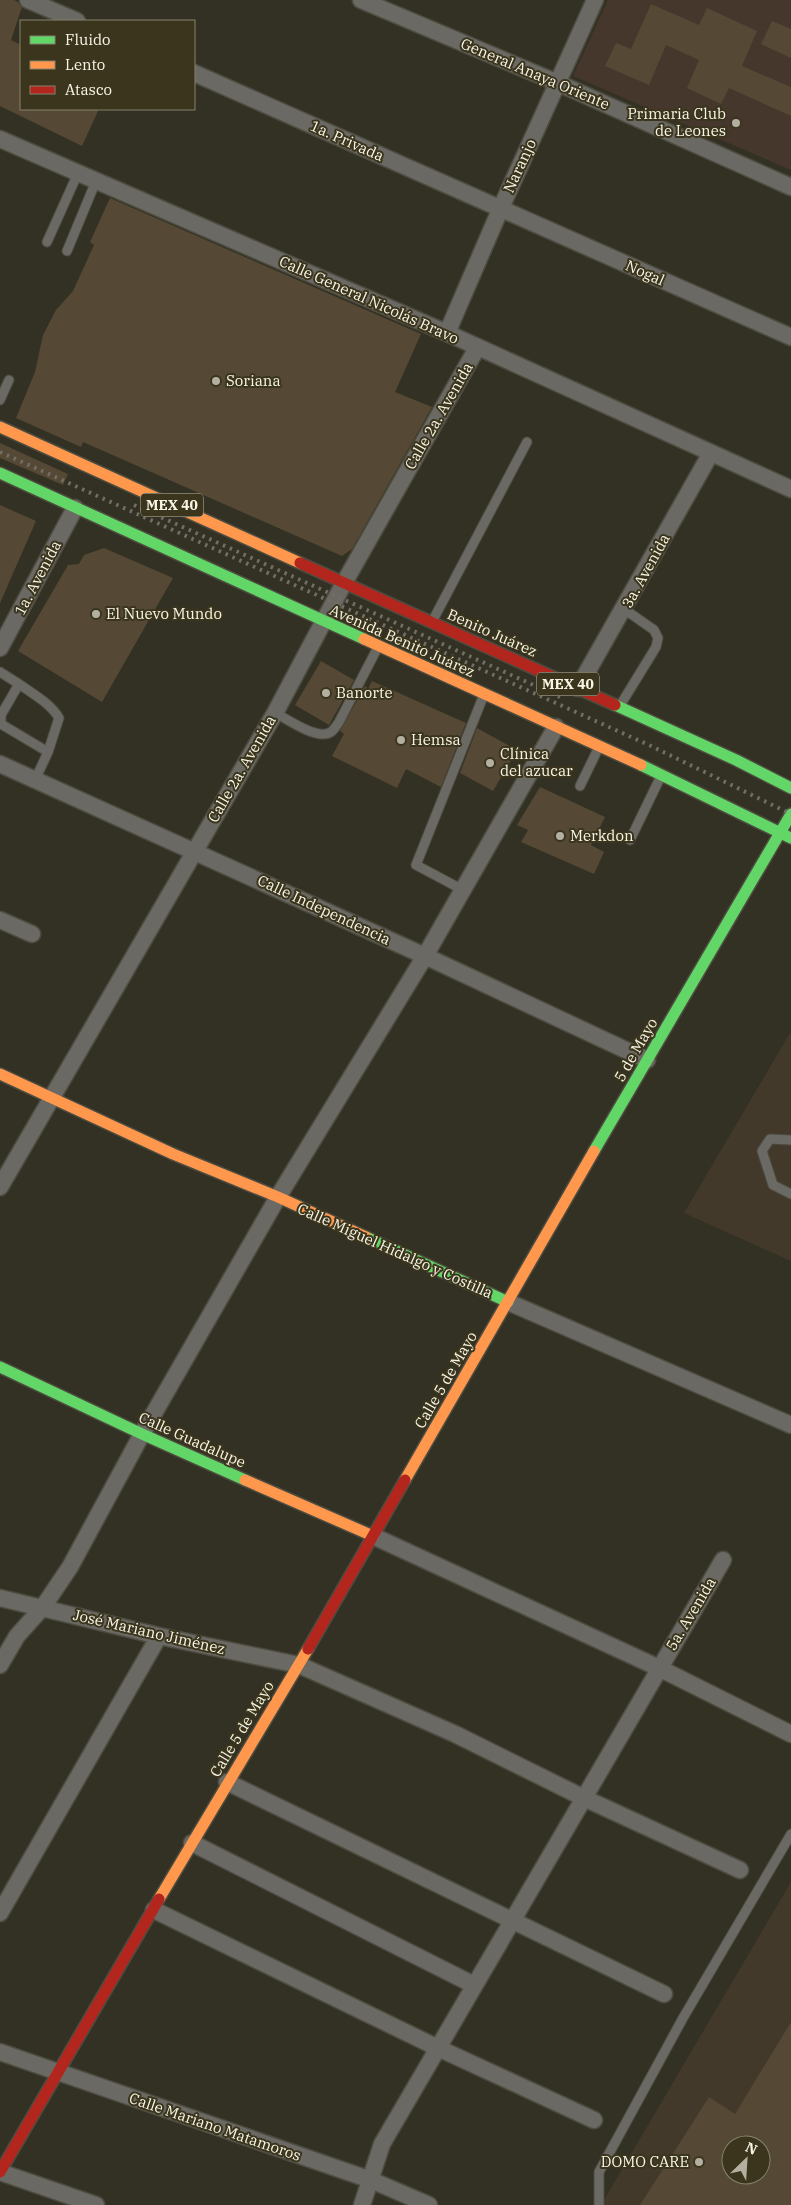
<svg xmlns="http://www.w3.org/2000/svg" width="791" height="2205" font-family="'IBM Plex Serif',serif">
<rect width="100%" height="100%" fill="#333123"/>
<!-- industrial -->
<path fill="#43392a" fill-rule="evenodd" d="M790,1033L791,1034V1261L684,1213Z
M791,1882V2205H601ZM731,2145H761V2175H731Z"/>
<!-- education -->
<path fill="#46372c" d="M608,0H791V170L573,76Z"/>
<!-- building -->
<path fill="#554835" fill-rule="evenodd" d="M0,0H14L18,2L22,7L11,40L21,45V109H99L82,146L0,106Z
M651,4L699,25L707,8L757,31L742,66L791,87V116L729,88L721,104L687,88L699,60L666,45L649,85L605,66L616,43L631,49Z
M772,21L791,29V58L761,44Z
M110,198L421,334L395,392L432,407L352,549L342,556L83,442L81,447L16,418L35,372L43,335L56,310L73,291L94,245L90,242Z
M0,443L68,474L63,485L0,458Z
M0,505L36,521L0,603Z
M104,548L173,578L102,702L18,651L68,565L79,564L84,555Z
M321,661L354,680L329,725L295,705Z
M372,681L466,723L441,787L406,769L397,788L332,756L344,734L340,731L365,686L368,689Z
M477,728L517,750L493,791L460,773Z
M540,787L605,817L591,845L604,852L594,874L521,842L528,830L517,825Z
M791,2022V2205H640L709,2097L735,2114ZM731,2145H761V2175H731Z"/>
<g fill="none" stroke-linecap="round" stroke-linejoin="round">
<!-- lane casing -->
<g stroke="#4d4c40" stroke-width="11">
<path id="lane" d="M47,242L78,173
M67,251L96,181
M0,400L9,380
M433,620L527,442
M0,672L19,684
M621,704L656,647L658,638L654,630L624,609
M275,713C288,719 317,741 331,732C334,730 337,725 339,722L378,647
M35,780L48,752L59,718C50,703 33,694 19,684L1,715V724L48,752
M580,786L598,749
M630,840L660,778
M463,890L416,865L483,697
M791,1140L770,1139L762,1151L773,1185L791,1194
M599,2205V2172L683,2018L791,1834"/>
</g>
<!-- street casing -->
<g stroke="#4d4c40" stroke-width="19">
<path id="street" d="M28,0L77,21
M361,0L558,83L791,187
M194,73L791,337
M0,139L447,333L791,489
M447,333L500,210L595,0
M0,648L75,508
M578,688L711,453
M0,764L425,956L647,1060
M0,920L32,934
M0,1187L275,713L344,583L477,348
M508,1302L791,1425
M373,1536L659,1668L791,1734
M0,1598L159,1636L299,1665L455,1734L584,1798L740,1870
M0,1665L17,1636L43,1607L70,1567L142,1434L278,1197L425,956L556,727
M227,1782L664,1994
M192,1843L474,1985
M154,1910L438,2048L594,2120
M0,1913L159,1636
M0,2052L371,2180L429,2205
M0,2172L96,2205
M362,2205L382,2144L723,1560"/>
</g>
<!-- fast casing -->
<g stroke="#4d4c40" stroke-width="14">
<path id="fast" d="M0,473L364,639
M615,705L736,760L791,788
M641,765L791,838
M594,1151L791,814
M366,1237L508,1302
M0,1367L142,1434L245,1480"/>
</g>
<!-- slow casing -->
<g stroke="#4d4c40" stroke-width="14">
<path id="slow" d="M0,427L300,563
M364,639L641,765
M0,1074L173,1154L278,1197L366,1237
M245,1480L373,1536
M405,1480L594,1151
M159,1899L308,1649"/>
</g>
<!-- jam casing -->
<g stroke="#4d4c40" stroke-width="14">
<path id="jam" d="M300,563L615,705
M308,1649L405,1480
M0,2172L159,1899"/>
</g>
<!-- lane -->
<use href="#lane" stroke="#6b6964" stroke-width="9"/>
<!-- street -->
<use href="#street" stroke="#6b6964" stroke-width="16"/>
<!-- fast -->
<use href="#fast" stroke="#63d668" stroke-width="11"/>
<!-- slow -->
<use href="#slow" stroke="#ff974d" stroke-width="11"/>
<!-- jam -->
<use href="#jam" stroke="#b3261e" stroke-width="11"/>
<!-- rail -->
<path stroke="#706e66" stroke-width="4" stroke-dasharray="2.5 5" stroke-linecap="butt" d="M0,452L651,746L791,814
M134,505L560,697"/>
</g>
<!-- markers -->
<g fill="#b3b0a2" stroke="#3a351c" stroke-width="2">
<circle cx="736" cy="123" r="5"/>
<circle cx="216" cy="381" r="5"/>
<circle cx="96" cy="614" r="5"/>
<circle cx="326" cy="693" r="5"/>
<circle cx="401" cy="740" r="5"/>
<circle cx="490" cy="763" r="5"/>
<circle cx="560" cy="836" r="5"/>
<circle cx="699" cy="2162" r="5"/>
</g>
<g text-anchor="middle" stroke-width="4" stroke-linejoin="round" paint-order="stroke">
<!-- shield labels -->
<g fill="#3a351c" stroke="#bfbba9" stroke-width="1">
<rect x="141" y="493.5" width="62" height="23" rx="4"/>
<rect x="537" y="672.5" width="62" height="23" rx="4"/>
</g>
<g font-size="14" font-weight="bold" fill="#f8f5e6">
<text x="172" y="510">MEX 40</text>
<text x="568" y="689">MEX 40</text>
</g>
<!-- street labels -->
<g font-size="15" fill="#f8f5e6" stroke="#3a351c">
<text transform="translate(535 74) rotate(23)" y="5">General Anaya Oriente</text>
<text transform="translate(347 141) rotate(24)" y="5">1a. Privada</text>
<text transform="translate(520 166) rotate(-65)" y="5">Naranjo</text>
<text transform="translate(645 273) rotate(24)" y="5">Nogal</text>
<text transform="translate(369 300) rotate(24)" y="5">Calle General Nicolás Bravo</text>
<text transform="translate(439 416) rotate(-60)" y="5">Calle 2a. Avenida</text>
<text transform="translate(646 571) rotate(-61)" y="5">3a. Avenida</text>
<text transform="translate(38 578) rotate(-62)" y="5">1a. Avenida</text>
<text transform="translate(492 633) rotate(24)" y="5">Benito Juárez</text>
<text transform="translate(402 641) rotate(24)" y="5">Avenida Benito Juárez</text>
<text transform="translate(242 769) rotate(-60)" y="5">Calle 2a. Avenida</text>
<text transform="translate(324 910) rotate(25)" y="5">Calle Independencia</text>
<text transform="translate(636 1050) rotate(-60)" y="5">5 de Mayo</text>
<text transform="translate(395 1251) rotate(24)" y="5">Calle Miguel Hidalgo y Costilla</text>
<text transform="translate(446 1380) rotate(-60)" y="5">Calle 5 de Mayo</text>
<text transform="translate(192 1440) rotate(24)" y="5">Calle Guadalupe</text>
<text transform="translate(691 1614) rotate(-59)" y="5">5a. Avenida</text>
<text transform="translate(149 1632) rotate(13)" y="5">José Mariano Jiménez</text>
<text transform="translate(242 1729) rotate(-59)" y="5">Calle 5 de Mayo</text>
<text transform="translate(215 2127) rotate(19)" y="5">Calle Mariano Matamoros</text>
</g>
<!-- poi labels -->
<g font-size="15" fill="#f8f5e6" stroke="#3a351c" text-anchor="start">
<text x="726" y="119" text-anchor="end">Primaria Club<tspan x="726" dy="17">de Leones</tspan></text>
<text x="226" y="386">Soriana</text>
<text x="106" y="619">El Nuevo Mundo</text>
<text x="336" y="698">Banorte</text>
<text x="411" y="745">Hemsa</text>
<text x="500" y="759">Clínica<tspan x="500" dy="17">del azucar</tspan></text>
<text x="570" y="841">Merkdon</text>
<text x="689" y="2167" text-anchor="end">DOMO CARE</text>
</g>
</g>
<!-- legend -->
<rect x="20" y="20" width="175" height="90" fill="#3a351c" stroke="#86826d"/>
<rect x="30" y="36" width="25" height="8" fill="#63d668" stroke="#86826d"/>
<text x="65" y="45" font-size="15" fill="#f8f5e6">Fluido</text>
<rect x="30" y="61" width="25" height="8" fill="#ff974d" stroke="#86826d"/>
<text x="65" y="70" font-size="15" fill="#f8f5e6">Lento</text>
<rect x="30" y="86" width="25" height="8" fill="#b3261e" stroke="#86826d"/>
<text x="65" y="95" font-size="15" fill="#f8f5e6">Atasco</text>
<!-- north arrow -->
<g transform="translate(746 2160) rotate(25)"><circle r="24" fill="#3a351c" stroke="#86826d"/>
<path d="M0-4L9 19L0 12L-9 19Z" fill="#b3b0a2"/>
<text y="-8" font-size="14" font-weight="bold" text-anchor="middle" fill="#f8f5e6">N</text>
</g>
</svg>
